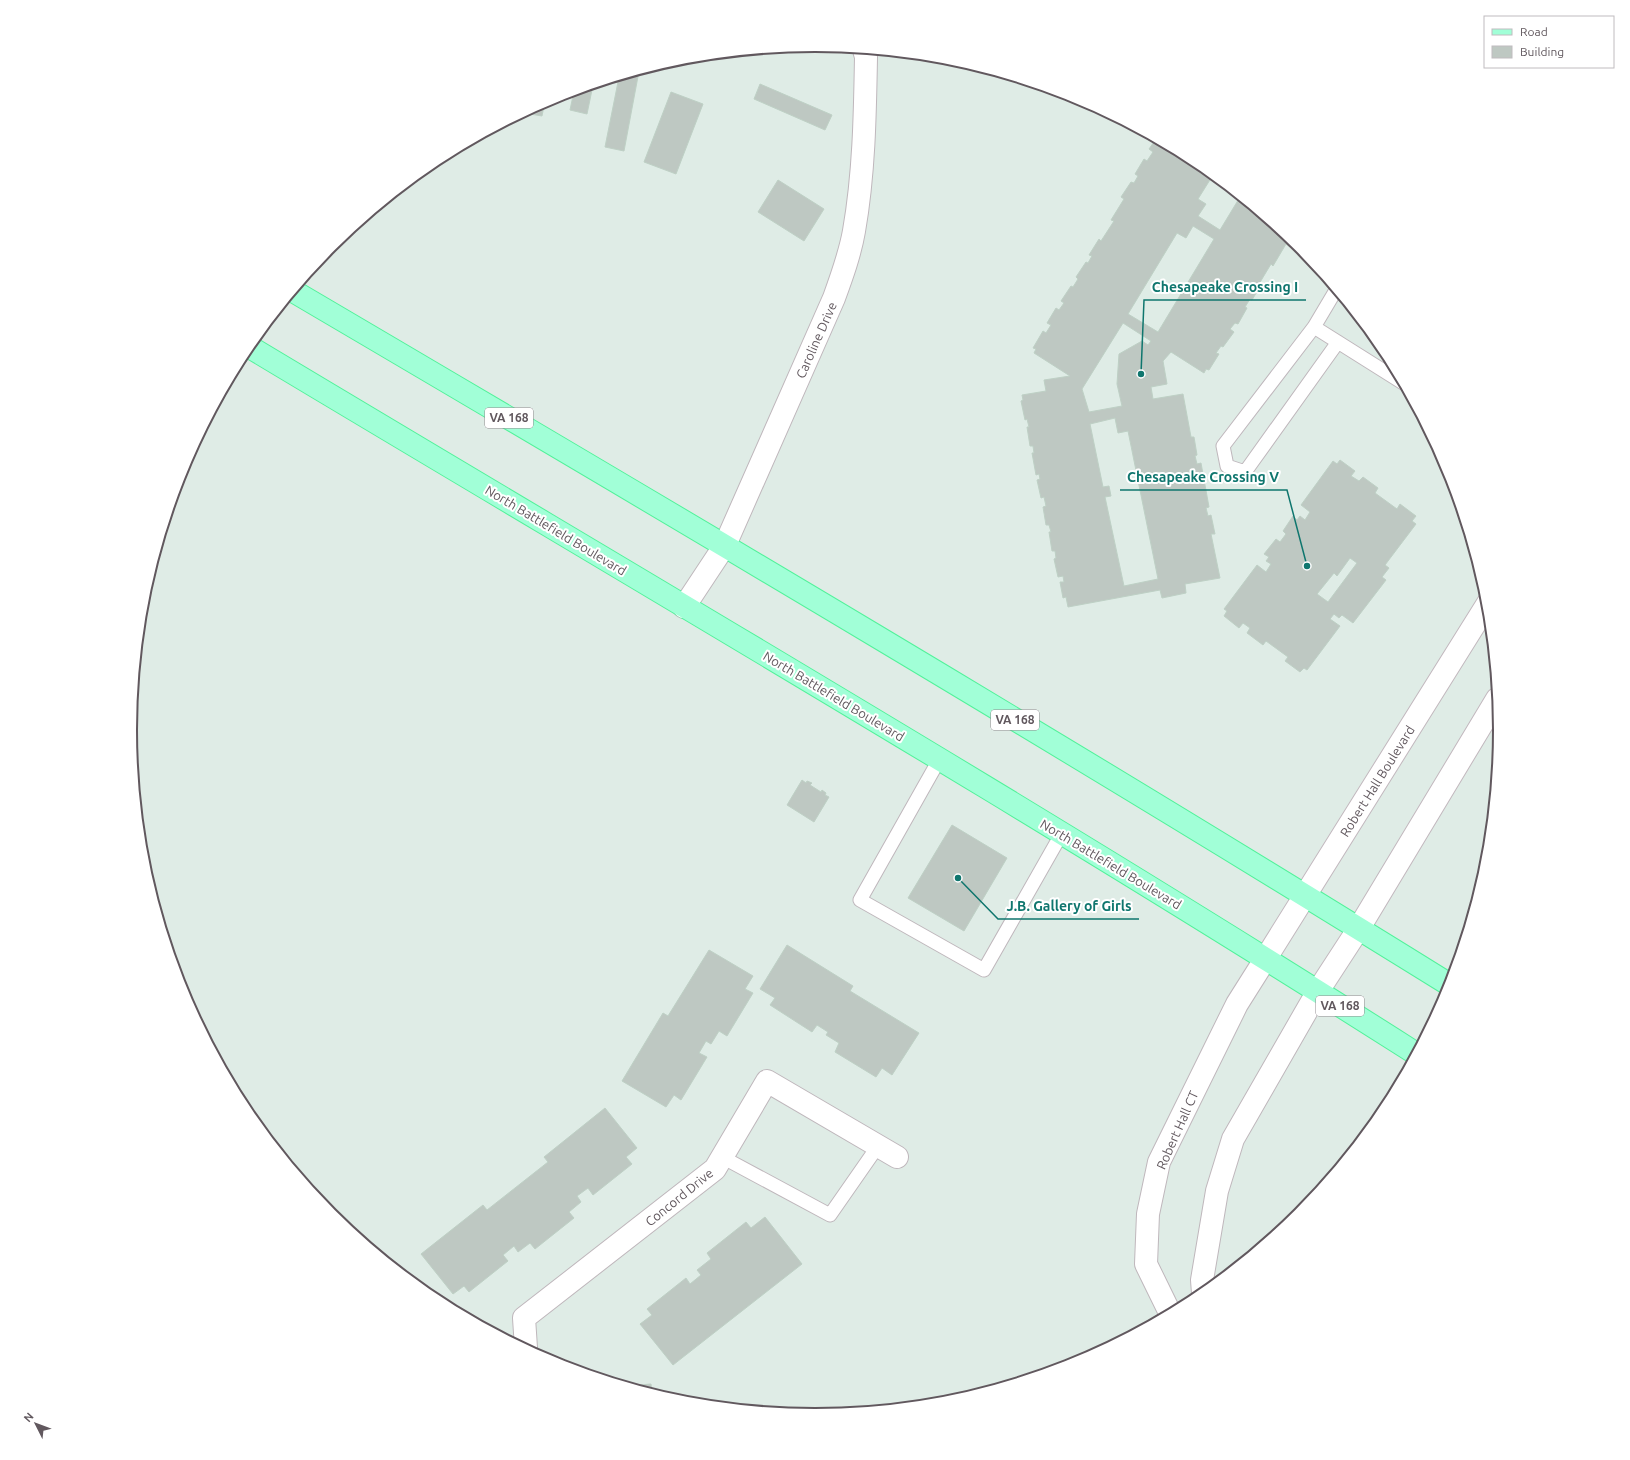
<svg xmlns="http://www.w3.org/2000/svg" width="1630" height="1460" font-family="Ubuntu,sans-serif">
<rect width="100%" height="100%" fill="#dfece6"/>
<!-- building -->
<path fill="#bec8c2" stroke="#bed0c5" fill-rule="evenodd" d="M639,71L624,151L605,147L619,77Z
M760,84L832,115L825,130L754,99Z
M593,85L587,114L570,110L574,91Z
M671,92L703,104L676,174L644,162Z
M545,101L542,116L524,113L525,112Z
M1156,139L1196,161L1213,175L1198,199L1206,204L1198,216L1220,230L1240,197L1294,241L1290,247L1286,244L1273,266L1271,264L1259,284L1261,285L1252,300L1250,299L1245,307L1247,308L1238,324L1235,323L1230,329L1234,332L1223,347L1221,346L1216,353L1219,354L1209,370L1206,369L1204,373L1171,352L1163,361L1167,384L1151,387L1153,399L1183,394L1191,437H1194L1197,455L1195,456L1197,464L1201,463L1209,507L1206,508L1208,516L1211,515L1215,534H1211L1220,578L1185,584L1186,593L1162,598L1160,590L1068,607L1066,597L1063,598L1060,582H1064L1063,576L1058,577L1054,559L1056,558L1055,551H1052L1049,532H1051L1049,525H1046L1043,507L1046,506L1044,497L1041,498L1037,480L1040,479L1039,474L1036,475L1032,453H1034L1033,446H1030L1027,427H1029L1027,419L1025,420L1021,401L1023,400L1022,395L1046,391L1044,380L1070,376L1034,353L1036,349L1033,348L1043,331L1046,333L1051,325L1047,323L1056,308L1059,310L1064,303L1061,301L1071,286L1073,287L1078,279L1076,277L1086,262L1088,263L1092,256L1089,255L1099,239L1101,241L1114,221L1111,220L1124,199L1121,197L1131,182L1134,183L1138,176L1135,174L1144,159L1147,161L1153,152L1149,149ZM1193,226L1214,239L1158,332L1128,314L1177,233L1186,238ZM1123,323L1151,341L1148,345L1142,341L1119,354L1117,384L1122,406L1089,412L1082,389ZM1115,418L1118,433L1128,431L1158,579L1124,586L1105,497L1111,496L1109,486L1103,487L1090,424Z
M778,180L824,209L804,241L758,212Z
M1340,460L1355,471L1351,476L1359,481L1363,477L1378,488L1375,493L1397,509L1400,504L1416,516L1412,521L1416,524L1385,565L1389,568L1382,577L1386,580L1353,623L1342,615L1339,618L1334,614L1330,619L1340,626L1307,670L1304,668L1300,672L1285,661L1288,657L1266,641L1263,645L1247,633L1250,628L1243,623L1239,628L1224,616L1227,611L1224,609L1257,565L1266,572L1271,564L1266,561L1269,557L1264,554L1276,539L1280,542L1286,534L1283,531L1293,516L1297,520L1300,516L1305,520L1310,512L1301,505L1333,461L1337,464ZM1350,558L1357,563L1328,602L1317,594L1334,573L1337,576Z
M802,780L806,783L807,781L812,783L810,785L821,792L822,790L826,793L825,795L829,797L814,822L787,805Z
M952,825L1007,858L964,931L908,898Z
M787,945L853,986L850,991L919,1033L892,1075L882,1068L876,1077L835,1052L839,1043L826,1035L828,1032L817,1025L812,1032L770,1005L775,998L760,989Z
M709,950L753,976L745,989L753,993L727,1036L719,1031L711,1044L706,1041L699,1053L707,1057L681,1100L674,1095L666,1107L622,1081L663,1013L668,1016Z
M605,1108L637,1148L626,1157L632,1164L593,1195L588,1188L577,1196L581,1202L569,1212L574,1218L535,1249L530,1243L518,1252L514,1246L503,1255L508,1261L469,1292L464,1286L453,1294L421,1254L483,1205L487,1210L548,1162L544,1157Z
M765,1217L802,1264L673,1365L640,1324L652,1315L647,1309L686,1278L690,1284L701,1275L697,1270L711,1259L707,1253L746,1222L751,1228Z
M651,1384L652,1393L628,1386Z"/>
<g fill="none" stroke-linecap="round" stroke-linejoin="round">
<!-- lane casing -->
<g stroke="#bfb7bc" stroke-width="15">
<path id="lane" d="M1336,290L1314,327L1223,446L1227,466L1245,472L1338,342
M1314,327L1403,383
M939,760L860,900L984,970L1062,833
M722,1157L830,1215L878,1146"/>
</g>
<!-- street casing -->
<g stroke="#bfb7bc" stroke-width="24">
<path id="street" d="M684,607L725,545L834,298C842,276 850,254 854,231C864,174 865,115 866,57L864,50
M1203,1293L1202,1280L1217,1191L1233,1139L1318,991
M1170,1313L1146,1264L1148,1214L1159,1162L1237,1004L1266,958
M526,1348L524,1318L715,1169L767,1081L897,1157"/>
</g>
<!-- secondary casing -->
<g stroke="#c2b8be" stroke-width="24">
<path id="secondary" d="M1266,958L1488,603
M1318,991L1359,928L1497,699"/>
</g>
<!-- primary casing -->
<g stroke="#51f29a" stroke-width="24">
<path id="primary" d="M293,291C681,519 1068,748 1450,985
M248,346C638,580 1032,809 1415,1053"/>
</g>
<!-- lane -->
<use href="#lane" stroke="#fff" stroke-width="13"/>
<!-- street -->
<use href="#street" stroke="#fff" stroke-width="22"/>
<!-- secondary -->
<use href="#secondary" stroke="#fff" stroke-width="22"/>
<!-- primary -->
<use href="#primary" stroke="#a1ffd7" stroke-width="22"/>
</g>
<g text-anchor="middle" stroke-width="4" stroke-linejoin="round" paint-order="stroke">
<!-- shield labels -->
<g fill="#fff" stroke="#908a8e" stroke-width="1">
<rect x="485" y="408" width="48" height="20" rx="3"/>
<rect x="991" y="710" width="48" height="20" rx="3"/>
<rect x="1316" y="996" width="48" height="20" rx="3"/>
</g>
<g font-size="12" font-weight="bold" fill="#61585e">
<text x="509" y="422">VA 168</text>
<text x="1015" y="724">VA 168</text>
<text x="1340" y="1010">VA 168</text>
</g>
<!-- street labels -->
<g font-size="13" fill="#61585e" stroke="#fff">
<text transform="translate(816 340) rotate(-66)" y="5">Caroline Drive</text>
<text transform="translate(556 530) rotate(31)" y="5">North Battlefield Boulevard</text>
<text transform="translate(834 696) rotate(31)" y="5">North Battlefield Boulevard</text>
<text transform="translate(1377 781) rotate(-58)" y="5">Robert Hall Boulevard</text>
<text transform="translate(1111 864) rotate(31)" y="5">North Battlefield Boulevard</text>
<text transform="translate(1177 1130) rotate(-66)" y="5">Robert Hall CT</text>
<text transform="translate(679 1197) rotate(-39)" y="5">Concord Drive</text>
</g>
</g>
<!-- crop -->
<path d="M0 0H1630V1460H0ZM137 730a678 678 0 1 1 1356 0a678 678 0 1 1-1356 0Z" fill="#fff" fill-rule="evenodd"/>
<path fill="none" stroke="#61585e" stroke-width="2" d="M137 730a678 678 0 1 1 1356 0a678 678 0 1 1-1356 0Z"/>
<!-- callouts -->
<path fill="none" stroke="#0f766e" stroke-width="1.5" d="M1141 374L1144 300H1306M1307 566L1287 490H1120M958 878L998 919H1139"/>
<g fill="#0f766e" stroke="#fff" stroke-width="1.5">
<circle cx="1141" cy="374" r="4"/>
<circle cx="1307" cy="566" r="4"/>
<circle cx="958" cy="878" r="4"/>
</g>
<g font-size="14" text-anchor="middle" font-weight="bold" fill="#0f766e" stroke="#fff" stroke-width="4" stroke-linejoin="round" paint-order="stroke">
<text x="1225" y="292">Chesapeake Crossing I</text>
<text x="1203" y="482">Chesapeake Crossing V</text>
<text x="1069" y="911">J.B. Gallery of Girls</text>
</g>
<!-- legend -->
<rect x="1484" y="16" width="130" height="52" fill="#ffffff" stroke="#c0bcbf"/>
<rect x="1492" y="29" width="20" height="6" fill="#a1ffd7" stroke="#c0bcbf"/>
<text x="1520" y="36" font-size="12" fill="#61585e">Road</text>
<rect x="1492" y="46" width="20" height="12" fill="#bec8c2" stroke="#c0bcbf"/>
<text x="1520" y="56" font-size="12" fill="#61585e">Building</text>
<!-- north arrow -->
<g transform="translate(36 1424) rotate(312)" stroke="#ffffff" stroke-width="3" paint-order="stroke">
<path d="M0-3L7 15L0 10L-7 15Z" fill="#61585e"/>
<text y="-6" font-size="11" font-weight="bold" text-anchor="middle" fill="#61585e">N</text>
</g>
</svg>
